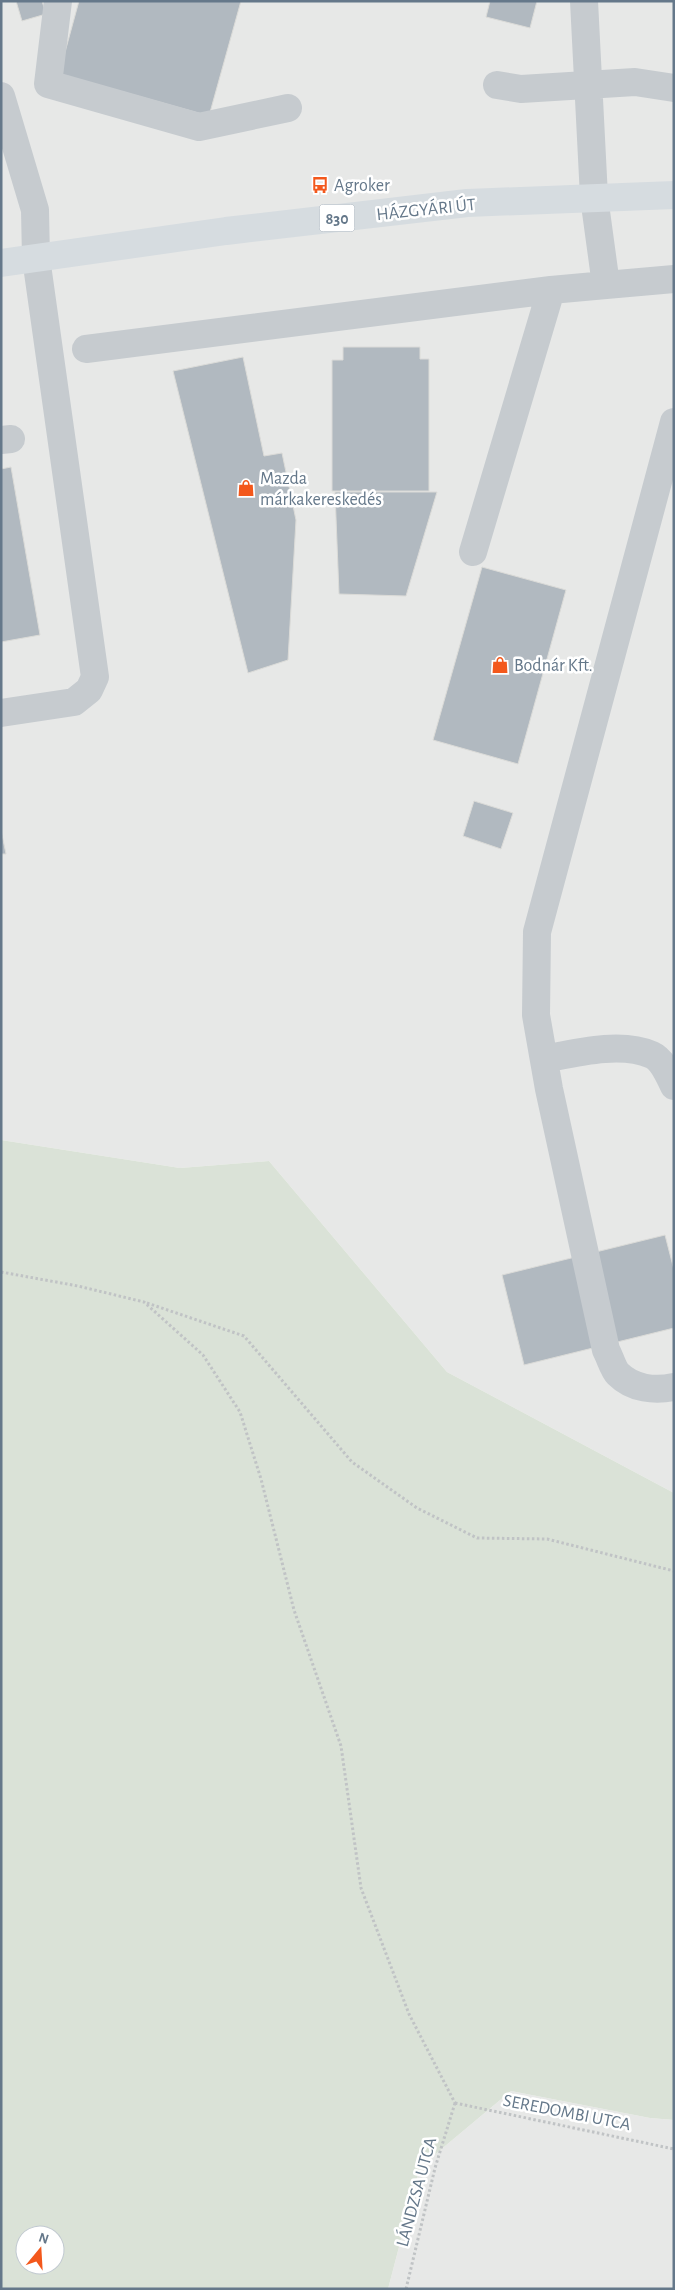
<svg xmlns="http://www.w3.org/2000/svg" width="675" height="2290" font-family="'Alegreya Sans',sans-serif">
<rect width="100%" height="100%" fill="#f9f9f6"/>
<!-- built -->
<path fill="#e7e8e7" d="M1,1H674V1493L447,1372L269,1161L180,1168L1,1140Z
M511,2091L650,2118L674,2120V2289H388L420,2167Z"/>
<!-- green -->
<path fill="#dae2d7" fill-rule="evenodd" d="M1,1140L180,1168L269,1161L447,1372L674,1493V2120L650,2118L511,2091L420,2167L388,2289H1ZM25,2235H55V2265H25Z"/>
<!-- building -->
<path fill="#b1b9c0" stroke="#dbdbd8" d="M16,1H42L46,14L22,21Z
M79,1H241L209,116L59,74Z
M490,1H537L530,28L486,17Z
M343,347H420V359H429V491H332V360H343Z
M243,357L264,456L282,453L296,520L288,660L248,673L173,371Z
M11,467L40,635L1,642V469Z
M335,492H437L406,596L339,594Z
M482,567L566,590L518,764L433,740Z
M474,801L513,813L501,849L463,836Z
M1,830L6,854H1Z
M665,1235L674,1270V1328L524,1365L502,1275Z"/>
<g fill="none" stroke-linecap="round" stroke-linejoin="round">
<!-- path -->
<path stroke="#c0c3c5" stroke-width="3" stroke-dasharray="2.5 2.5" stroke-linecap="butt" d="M1,1272L78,1286L144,1302L203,1355L240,1412L261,1479L294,1610L341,1746L361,1888L409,2014L455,2103
M147,1303L244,1336L352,1462L417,1508L477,1538L547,1539L674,1571
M455,2103L674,2149
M406,2289L435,2168L455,2103"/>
<!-- minor -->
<path stroke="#c6cbcf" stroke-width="28" d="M58,1L48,84L199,127L288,108
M497,85L521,89L635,82L674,88
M1,96L35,210L36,258L95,677L89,690L74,702L1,713
M606,285L674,279
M86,349L551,290L606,285L594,197L584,1
M674,422L537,932L536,1015L549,1089L606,1350C610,1357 613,1369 618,1374C633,1389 655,1391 674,1387
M1,440L11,439
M473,552L551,290
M544,1059C575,1053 621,1041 652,1055C663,1060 669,1076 674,1086"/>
<!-- major -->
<path stroke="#d6dce0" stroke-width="28" d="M1,263L226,231L467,203L674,195"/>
</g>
<!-- icons -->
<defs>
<g id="bus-bare" transform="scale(1.35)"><path d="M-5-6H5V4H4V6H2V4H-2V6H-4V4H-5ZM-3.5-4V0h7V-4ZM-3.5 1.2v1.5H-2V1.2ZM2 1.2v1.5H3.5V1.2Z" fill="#f3581c" stroke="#fff" stroke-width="2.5" paint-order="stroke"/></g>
<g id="shop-bare" transform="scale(1.35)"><path d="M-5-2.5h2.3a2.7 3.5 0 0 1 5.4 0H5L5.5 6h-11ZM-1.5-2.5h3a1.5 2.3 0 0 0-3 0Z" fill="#f3581c" stroke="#fff" stroke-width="2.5" paint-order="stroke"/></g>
</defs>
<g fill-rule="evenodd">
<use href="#bus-bare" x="320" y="185"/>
<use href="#shop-bare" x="246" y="488"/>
<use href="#shop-bare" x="500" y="665"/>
</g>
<g text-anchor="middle" stroke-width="5" stroke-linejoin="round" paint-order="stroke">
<!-- shield labels -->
<rect fill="#fff" stroke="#93a0ad" stroke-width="1" x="319.5" y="204.5" width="35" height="27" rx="4"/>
<g font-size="16" font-weight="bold" fill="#65788a">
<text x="337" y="224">830</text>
</g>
<!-- poi labels -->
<g font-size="18" fill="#65788a" stroke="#fff" text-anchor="start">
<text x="334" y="191">Agroker</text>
<text x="260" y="484">Mazda<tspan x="260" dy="21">márkakereskedés</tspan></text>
<text x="514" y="671">Bodnár Kft.</text>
</g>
<!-- street labels -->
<g font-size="18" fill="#65788a" stroke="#fff">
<text transform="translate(426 209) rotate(-6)" y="6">HÁZGYÁRI ÚT</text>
<text transform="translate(567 2112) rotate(11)" y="6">SEREDOMBI UTCA</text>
<text transform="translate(416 2192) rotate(-75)" y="6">LÁNDZSA UTCA</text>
</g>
</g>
<!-- border -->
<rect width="675" height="2290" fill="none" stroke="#65788a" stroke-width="5"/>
<!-- north arrow -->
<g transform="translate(40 2250) rotate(18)"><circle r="24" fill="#ffffff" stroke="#c1c9d0"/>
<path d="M0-4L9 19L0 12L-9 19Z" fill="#f3581c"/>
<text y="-8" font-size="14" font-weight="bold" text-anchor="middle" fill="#65788a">N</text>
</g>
</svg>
